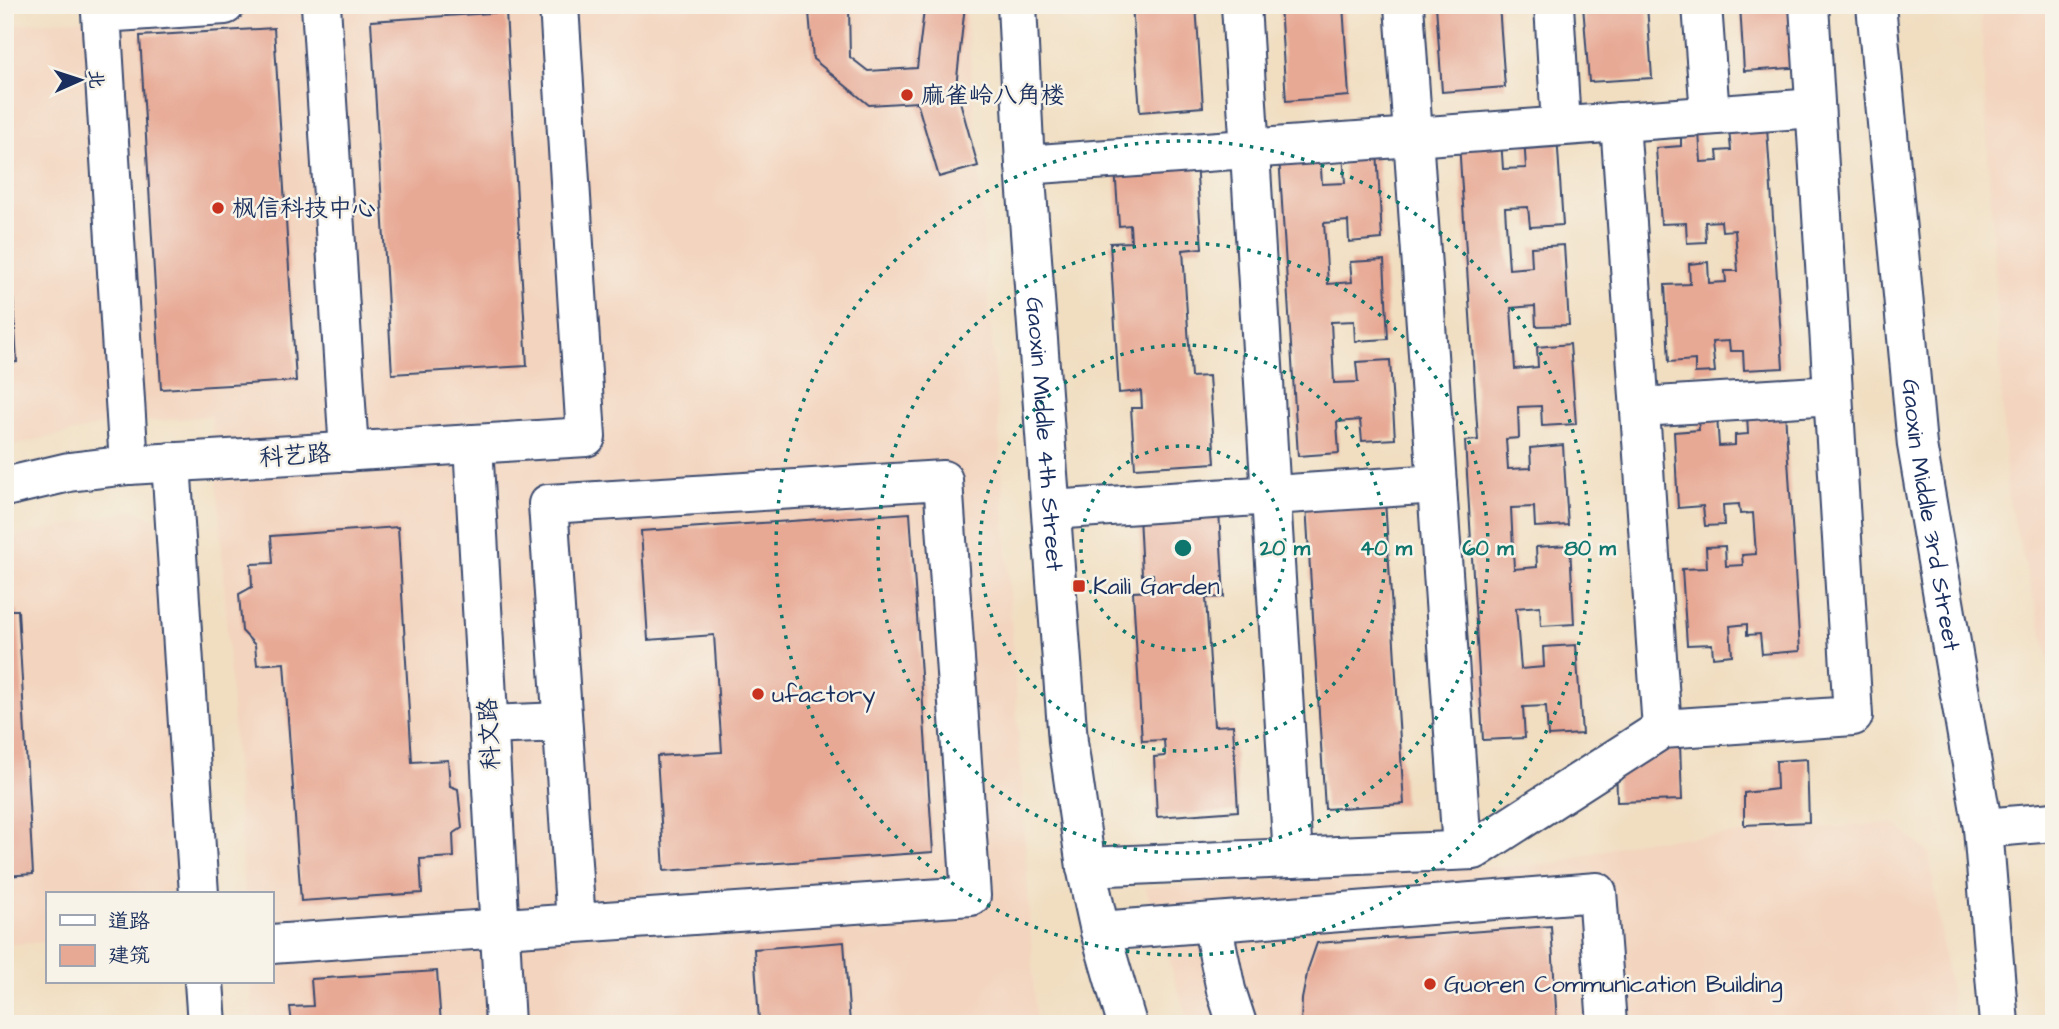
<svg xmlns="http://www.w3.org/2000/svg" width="2059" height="1029" font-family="'Architects Daughter','LXGW WenKai TC',sans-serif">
<rect width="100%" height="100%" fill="#f7f3e8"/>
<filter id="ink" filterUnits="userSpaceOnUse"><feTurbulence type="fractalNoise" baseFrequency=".0143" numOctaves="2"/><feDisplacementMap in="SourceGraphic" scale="14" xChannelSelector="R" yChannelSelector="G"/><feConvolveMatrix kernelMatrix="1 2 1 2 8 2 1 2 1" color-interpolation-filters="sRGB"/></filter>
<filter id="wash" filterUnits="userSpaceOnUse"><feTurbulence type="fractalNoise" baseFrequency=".00686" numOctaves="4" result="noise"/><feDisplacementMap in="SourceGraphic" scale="28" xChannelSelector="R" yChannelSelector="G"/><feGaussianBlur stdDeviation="1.57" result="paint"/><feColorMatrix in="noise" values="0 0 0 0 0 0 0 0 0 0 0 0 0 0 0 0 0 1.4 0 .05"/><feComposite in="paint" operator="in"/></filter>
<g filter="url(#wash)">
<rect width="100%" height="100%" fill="#f1dec1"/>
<!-- built -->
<path fill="#f3d4be" d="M272,5H966L1001,455L1036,1024H253L250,982H271V894H244L219,506L211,416L105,425L5,447V25Z
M1980,5H2054V681L2007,493Z
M134,510L157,519L179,894H47V942L5,945V539Z
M1894,823L1929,853L1955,1024H1189L1145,887L1557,863L1638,841Z"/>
<g id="blocks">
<!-- building -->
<path fill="#e7a994" d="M769,5H857L849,8L850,57L868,71L917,68L924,10L917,5H965L956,87L978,166L939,177L917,102L869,105L813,59L809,12Z
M1132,5H1196L1203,107L1140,112Z
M1280,5H1343L1349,96L1286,101Z
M1436,5H1499L1505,87L1442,92Z
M1583,5H1647L1652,78L1589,82Z
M1740,5H1803L1807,67L1744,71Z
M506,12L527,366L392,374L371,21Z
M274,28L296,381L161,389L140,36Z
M1767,128L1783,368L1744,370L1743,351H1730L1729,341L1712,342L1715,372L1695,373V360L1669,362L1665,285L1690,284L1689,264L1708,262L1709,283L1726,282L1725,271H1738L1735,230L1722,231L1721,221L1705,222L1706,242L1687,243L1686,223L1661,224L1656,148L1681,146V133L1699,132L1701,162L1718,161L1717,151L1731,150L1729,130Z
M1557,135L1563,225L1530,227L1528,207L1505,208L1509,269L1532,267L1531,247L1564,245L1569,325L1536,326L1535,306L1511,308L1515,369L1538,367L1537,347L1570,344L1576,424L1542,426L1541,406L1518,407L1519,438L1506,439L1508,469L1531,468L1530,448L1563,445L1568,525L1535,527L1534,507L1511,508L1514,569L1537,567L1536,547L1570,545L1574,624L1541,626L1540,606L1516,608L1521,669L1544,667L1543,647L1576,645L1582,734L1548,736L1546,706L1523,707L1525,738L1483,740L1465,441L1478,440L1459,142L1501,139L1503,169L1526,168L1524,137Z
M1377,150L1382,239L1349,242L1348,221L1324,223L1328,284L1352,282L1350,262L1384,260L1388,339L1355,341L1354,321L1331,322L1334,383L1358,382L1356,362L1390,360L1395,439L1362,441L1360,420L1337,422L1339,453L1298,456L1279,156L1320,154L1322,184L1345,183L1343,152Z
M1196,162L1202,248L1183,250L1191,377L1209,376L1215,463L1135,468L1131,408H1142L1141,391L1119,393L1110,243L1131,242L1130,225L1119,226L1115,167Z
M5,199H7L17,362L5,363Z
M1785,411L1800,651L1762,654L1760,634L1747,635V624L1730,626L1732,655L1713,657L1712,644L1687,645L1682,569L1707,568L1706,547L1725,546L1726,566L1743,565L1742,555L1756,554L1753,513L1740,514L1739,504L1723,505L1724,525L1705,526L1703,506L1678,508L1674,432L1699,430L1698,417L1717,416L1719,446L1735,445V435L1748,434L1747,414Z
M1385,500L1404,804L1325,809L1306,505Z
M1219,511L1224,597L1206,598L1214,726L1233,725L1238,811L1157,817L1154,757L1165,756L1164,740L1142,741L1133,592L1154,591L1153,574L1142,575L1139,515Z
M910,513L933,852L664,871L657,756L722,752L714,635L648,640L641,531Z
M398,527L412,762L448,760L450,786L458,789L462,828L453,834L454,857L420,859L422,893L301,901L284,663L257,665L255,645L242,631L239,594L252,587L251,564L273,563L271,536Z
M5,610H18L33,874L5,876Z
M1680,744L1682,800L1617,802L1616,749Z
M1807,759L1809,822L1744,825V793L1777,789L1776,761Z
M1551,926L1557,1024H1301L1302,999L1308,969L1317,943Z
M844,942L850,1024H733V1022L759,1020L754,949Z
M437,971L441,1024H292L290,1007L313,1006L311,979Z"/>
</g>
</g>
<g filter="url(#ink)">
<use href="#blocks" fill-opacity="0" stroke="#3b496d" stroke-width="2"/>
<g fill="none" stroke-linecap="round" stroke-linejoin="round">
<!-- minor casing -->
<g stroke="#3b496d" stroke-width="42">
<g id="minor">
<path d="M321,5L349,452"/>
<path d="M1241,5L1293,858"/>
<path d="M1404,5L1462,849"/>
<path d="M1554,5L1561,126"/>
<path d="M1702,5L1710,115"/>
<path id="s1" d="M1876,5L1917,445L1983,828L1999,1024"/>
<path d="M1620,122L1662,729"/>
<path d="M1025,165L1815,108"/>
<path d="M1641,407L1833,395"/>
<path d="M473,444L505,1024"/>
<path d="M171,462L199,894"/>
<path d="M129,465L101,13L225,5"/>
<path d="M5,487L69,472L129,465L586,437L559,5"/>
<path d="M1051,510L1437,484"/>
<path d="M488,725L562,722"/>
<path d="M1983,828L2054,822"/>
<path d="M1086,867L1474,850L1662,729L1853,716L1809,5"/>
<path d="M1212,923L1226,990L1237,1024"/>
<path d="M1100,931L1597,892L1607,1024"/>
<path d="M271,944C505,928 738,912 971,896L943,480L548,504L576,923"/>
<path d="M204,982L207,1024"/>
</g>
</g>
<!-- major casing -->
<g stroke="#3b496d" stroke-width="42">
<g id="major">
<path id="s2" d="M1017,5L1025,165L1068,742L1086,867L1100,931L1127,1024"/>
</g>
</g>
<!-- minor -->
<use href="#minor" stroke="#fff" stroke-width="38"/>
<!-- major -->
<use href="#major" stroke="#fff" stroke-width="38"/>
</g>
</g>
<!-- distance rings -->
<g fill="none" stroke="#0f766e" stroke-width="3.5" stroke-dasharray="3.5 7">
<circle cx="1183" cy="548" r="102"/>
<circle cx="1183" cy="548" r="203"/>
<circle cx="1183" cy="548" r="305"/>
<circle cx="1183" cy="548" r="407"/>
</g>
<!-- markers -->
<g fill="#c8321e" stroke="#f7f3e8" stroke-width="2.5">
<circle cx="907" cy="95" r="7"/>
<circle cx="218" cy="208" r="7"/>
<rect x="1072" y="579" width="14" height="14" rx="3.5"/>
<circle cx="758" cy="694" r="7"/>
<circle cx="1430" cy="984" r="7"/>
</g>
<g text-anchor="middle" stroke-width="5" stroke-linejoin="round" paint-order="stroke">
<!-- poi labels -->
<g font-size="24" fill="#1b2f5e" stroke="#f7f3e8" text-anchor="start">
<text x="921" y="103">麻雀岭八角楼</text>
<text x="232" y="216">枫信科技中心</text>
<text x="1093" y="594">Kaili Garden</text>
<text x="772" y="702">ufactory</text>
<text x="1444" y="992">Guoren Communication Building</text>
</g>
<!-- street labels -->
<g font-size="24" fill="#1b2f5e" stroke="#f7f3e8">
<text dy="8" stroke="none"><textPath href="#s2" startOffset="430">Gaoxin Middle 4th Street</textPath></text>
<text transform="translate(295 455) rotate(-4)" y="8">科艺路</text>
<text dy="8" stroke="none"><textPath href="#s1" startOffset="513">Gaoxin Middle 3rd Street</textPath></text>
<text transform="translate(489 734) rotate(-93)" y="8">科文路</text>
</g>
</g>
<circle cx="1183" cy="548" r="10" fill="#0f766e" stroke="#f7f3e8" stroke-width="3.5"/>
<g font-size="21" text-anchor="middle" font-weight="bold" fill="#0f766e" stroke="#f7f3e8" stroke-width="5" stroke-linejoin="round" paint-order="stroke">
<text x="1285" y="555">20 m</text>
<text x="1386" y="555">40 m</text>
<text x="1488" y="555">60 m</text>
<text x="1590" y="555">80 m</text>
</g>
<!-- margin -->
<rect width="2059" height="1029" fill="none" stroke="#f7f3e8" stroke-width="28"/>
<!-- legend -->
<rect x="46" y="892" width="228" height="91" fill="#f7f3e8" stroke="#9fa5b1" stroke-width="2"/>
<rect x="60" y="915" width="35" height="10" fill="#ffffff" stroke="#9fa5b1" stroke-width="2"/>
<text x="108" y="928" font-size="21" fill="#1b2f5e">道路</text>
<rect x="60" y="945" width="35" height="21" fill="#e7a994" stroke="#9fa5b1" stroke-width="2"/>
<text x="108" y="962" font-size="21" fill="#1b2f5e">建筑</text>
<!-- north arrow -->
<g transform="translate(80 80) rotate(87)" stroke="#f7f3e8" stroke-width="5" paint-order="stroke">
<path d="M0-5L12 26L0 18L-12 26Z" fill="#1b2f5e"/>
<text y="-10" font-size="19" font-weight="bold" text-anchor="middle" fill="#1b2f5e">北</text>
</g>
</svg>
